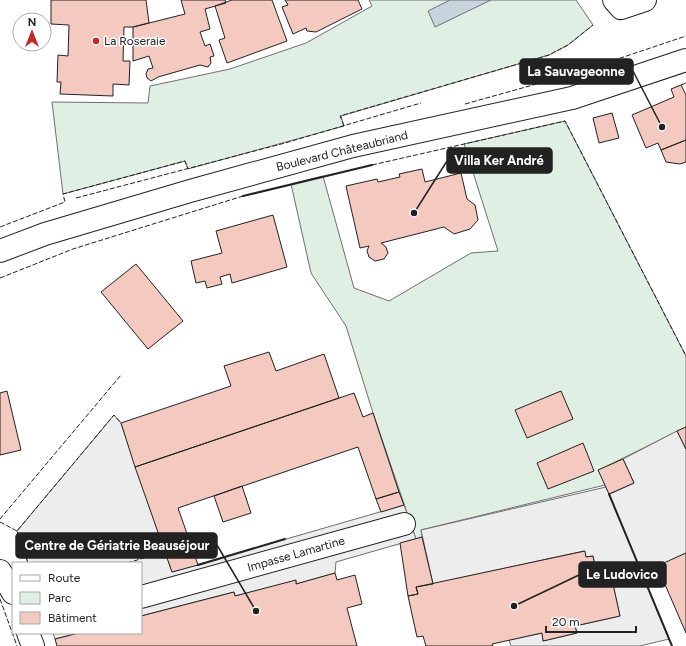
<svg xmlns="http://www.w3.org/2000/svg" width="686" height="646" font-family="Figtree,sans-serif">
<rect width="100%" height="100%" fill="#fff"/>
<!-- green -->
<path fill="#e0efe3" stroke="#6f6f6f" d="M369,0H576L593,25L568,45L549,55L341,116L344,126L188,169L185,161L63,194L52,102L148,103L150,86L230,69L306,43L372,6Z
M565,121L686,356V427L599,470L605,485L421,530L422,537L416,539L373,413L346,326L311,273L291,184L323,176L354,288L389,301L471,253L498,251L464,144Z"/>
<!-- parking -->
<path fill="#ededed" stroke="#6f6f6f" d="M114,415L121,423L172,572L404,505L416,539L336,562L335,573L296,584V581L235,596L234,592L141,616V563H28L17,531Z
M677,431L686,449V553L642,574L669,639L640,646H511L509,640L542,633L543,641L577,633L575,626L620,616L611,576L605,577L602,565L595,566L593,556L586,557L584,551L433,584L421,530L606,487L610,494L634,483L623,459Z
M53,633H79L55,639Z"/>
<!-- water -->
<path fill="#c7d3dd" stroke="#6f6f6f" d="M450,0H491L435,27L428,11Z"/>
<!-- building -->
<path fill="#f3c9c0" stroke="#222" d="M51,0H146L149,23L133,27H124L123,61H130L129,85L113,84V96L60,94L61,82H57L58,55L68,56L69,25L51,24Z
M181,0H225L226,3L205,9L210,29L200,32L205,46L210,44L214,56L210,57L211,63L208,67L200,65L158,77L151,81L147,78L146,74L148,69L153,68L149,56L133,61V27L185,14Z
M232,0H272L287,41L227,63L219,40L225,38L215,6Z
M285,0H358L362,9L316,32L307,31L306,28L293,34L282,7L288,5Z
M681,85L686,95V140L661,150L658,143L646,148L632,115L674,97L671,89Z
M612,113L619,138L599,143L593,118Z
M686,140V162L680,164L666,162L661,150Z
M422,169L425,182L461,173L467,199L475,205L478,220L470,229L454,234L444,227L381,243L386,247L388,253L384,259L375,261L369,257L367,251L369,246L360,248L346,186L377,179L378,182L400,177L399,174Z
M273,215L287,267L232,283L230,274L220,277L222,284L207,288L205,281L196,283L191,261L222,253L216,231Z
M136,264L183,321L148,349L101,292Z
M269,352L276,371L324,354L339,398L135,467L121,423L231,386L224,366Z
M7,391L21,450L0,455V393Z
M561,391L573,419L527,438L515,410Z
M354,393L363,417L373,413L399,492L376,499L358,447L178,508L198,565L172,572L135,467Z
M686,427V449L677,431Z
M583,443L594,471L548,489L537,463Z
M623,459L634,483L609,494L598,470Z
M242,486L251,513L223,522L214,496Z
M399,492L404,505L381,512L376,499Z
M422,537L433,584L416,587L418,594L408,596L400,543Z
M585,551L586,557L593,556L595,566L602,565L605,577L611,575L620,616L575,626L577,633L543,641L542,633L492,644L493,646H426L423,636L417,637L408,596L418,594L416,587Z
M686,553V633L657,566Z
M335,573L337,580L355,575L362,604L347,608L357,646H57L55,639L79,633H141V616L234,592L235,596L296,580V584Z"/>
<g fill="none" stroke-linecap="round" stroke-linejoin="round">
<!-- minor casing -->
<g stroke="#222" stroke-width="24">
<path id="minor" d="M614,0L621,8L645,0
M0,251L45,234L190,191L353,146L572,98L686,60
M0,571L13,593
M141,597L404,524
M28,633L33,646"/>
</g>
<!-- minor -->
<use href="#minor" stroke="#fff" stroke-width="22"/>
<!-- fence -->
<path stroke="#222" stroke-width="1" stroke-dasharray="5 2" stroke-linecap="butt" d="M681,85L686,83
M465,104L576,73L686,36
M344,126L340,116L549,55L568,45L593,25
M372,165L565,121L686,356
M76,198L285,143L421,103
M0,227L65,202L63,194L185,161L188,169
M0,278L73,249L243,196
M0,519L121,375
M0,522L17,531
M28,563L17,531L114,415L121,423
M127,563L164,552
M0,599L17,646"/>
<!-- wall -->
<path stroke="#222" stroke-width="2" d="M243,196L372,165
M609,494L672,646
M198,565L285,539"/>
</g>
<!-- markers -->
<circle fill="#c62828" stroke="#fff" stroke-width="1.5" cx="96" cy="41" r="4"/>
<g text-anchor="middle" stroke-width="3" stroke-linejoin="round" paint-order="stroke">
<!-- poi labels -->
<g font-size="12" fill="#222" stroke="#fff" text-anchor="start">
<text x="104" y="45">La Roseraie</text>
</g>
<!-- street labels -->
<g font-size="12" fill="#222" stroke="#fff">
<text transform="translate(342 151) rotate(-14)" y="4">Boulevard Châteaubriand</text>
<text transform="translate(296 554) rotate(-16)" y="4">Impasse Lamartine</text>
</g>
</g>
<!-- callouts -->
<path fill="none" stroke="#222" stroke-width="1.5" d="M662 127L633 71M414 213L447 161M256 611L217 545M514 606L579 575"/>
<g fill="#222" stroke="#fff" stroke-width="1.5">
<circle cx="662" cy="127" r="4"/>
<circle cx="414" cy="213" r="4"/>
<circle cx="256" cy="611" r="4"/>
<circle cx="514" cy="606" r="4"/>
</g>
<g fill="#222" stroke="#222" stroke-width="1.5">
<rect x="520" y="59" width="113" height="25" rx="4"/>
<rect x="447" y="148" width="105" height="25" rx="4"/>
<rect x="16" y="533" width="201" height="25" rx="4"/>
<rect x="579" y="562" width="87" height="25" rx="4"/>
</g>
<g font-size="13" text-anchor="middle" font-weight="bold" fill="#fff">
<text x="576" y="76">La Sauvageonne</text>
<text x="499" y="165">Villa Ker André</text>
<text x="117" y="550">Centre de Gériatrie Beauséjour</text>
<text x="622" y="579">Le Ludovico</text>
</g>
<!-- legend -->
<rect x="12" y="562" width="130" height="72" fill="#ffffff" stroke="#a7a7a7"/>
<rect x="20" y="575" width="20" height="6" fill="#ffffff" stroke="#a7a7a7"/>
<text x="48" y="582" font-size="12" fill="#222222">Route</text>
<rect x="20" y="592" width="20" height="12" fill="#e0efe3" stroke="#a7a7a7"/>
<text x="48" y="602" font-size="12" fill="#222222">Parc</text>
<rect x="20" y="612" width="20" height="12" fill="#f3c9c0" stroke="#a7a7a7"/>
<text x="48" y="622" font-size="12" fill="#222222">Bâtiment</text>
<!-- north arrow -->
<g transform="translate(32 32)"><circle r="19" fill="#ffffff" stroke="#a7a7a7"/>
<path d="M0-3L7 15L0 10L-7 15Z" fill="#c62828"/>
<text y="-6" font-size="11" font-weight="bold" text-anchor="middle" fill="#222222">N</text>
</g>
<!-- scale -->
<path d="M546 626v6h90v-6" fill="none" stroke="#222222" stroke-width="2"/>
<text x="552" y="626" font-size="12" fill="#222222" stroke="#ffffff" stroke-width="3" paint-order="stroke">20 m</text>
</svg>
